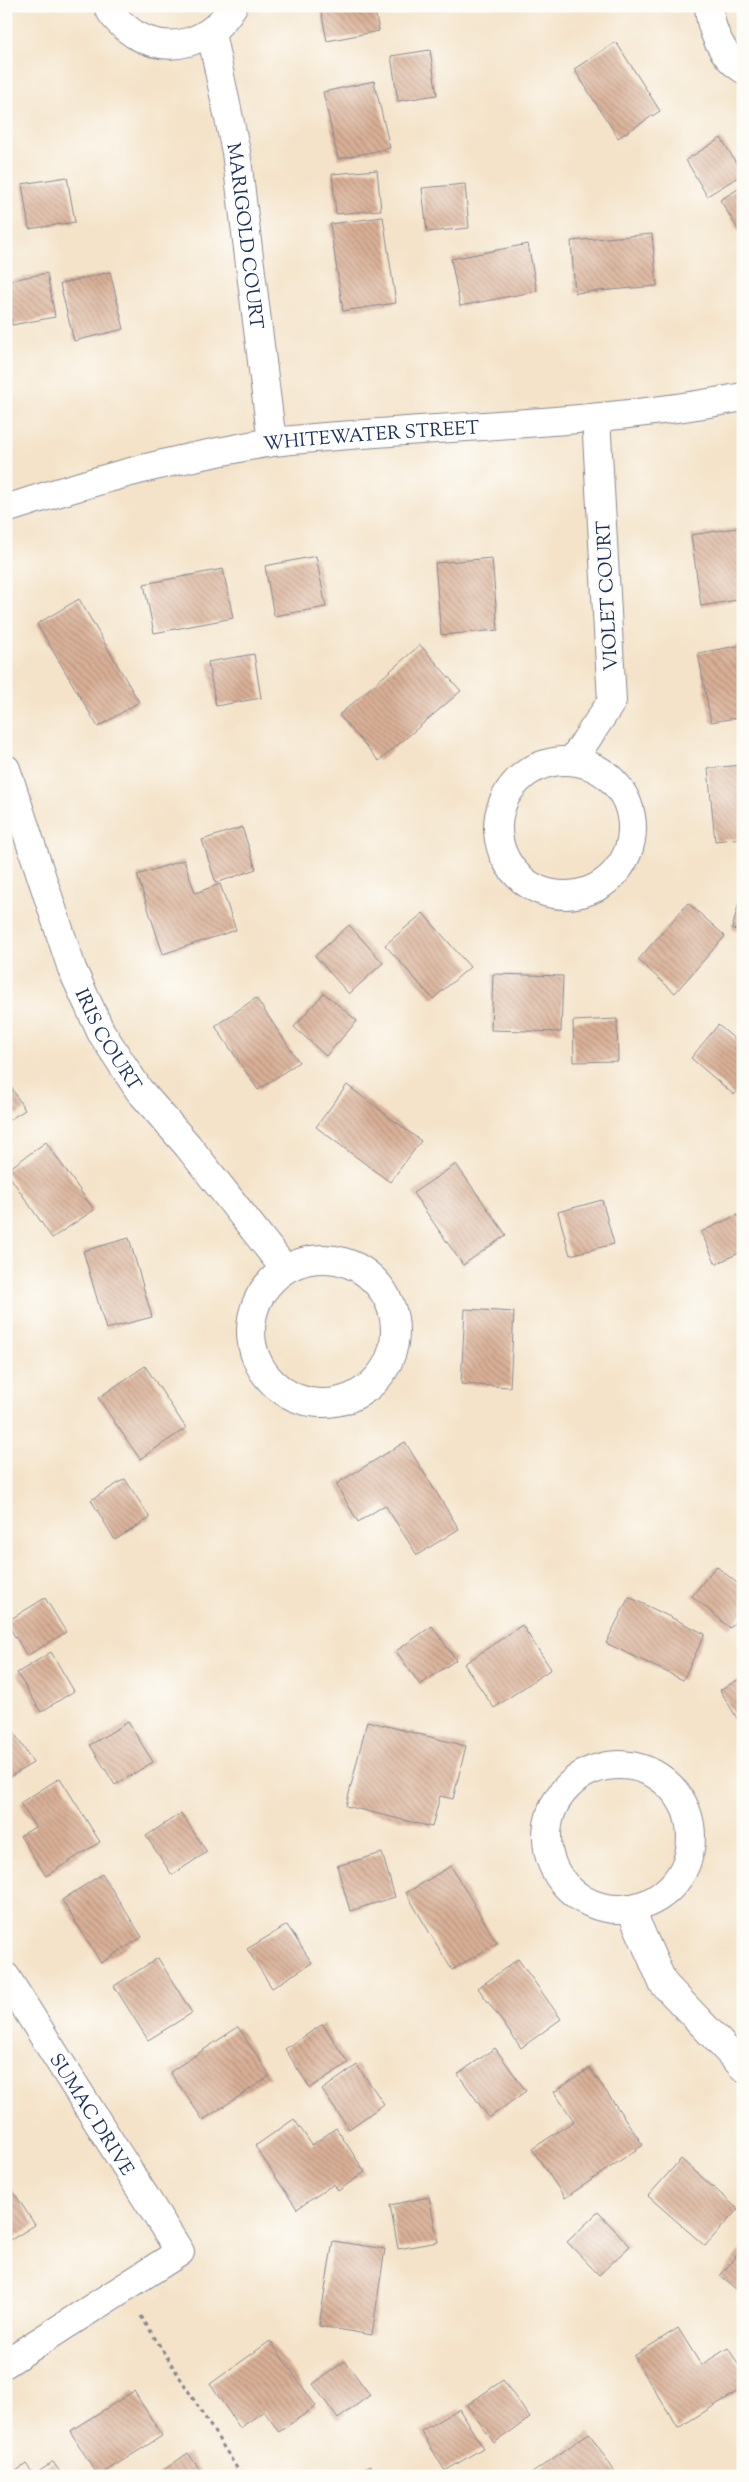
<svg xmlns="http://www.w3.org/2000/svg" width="749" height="2482" font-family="'Sorts Mill Goudy',serif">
<defs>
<pattern id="building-back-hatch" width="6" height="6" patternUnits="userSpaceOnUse" patternTransform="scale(1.25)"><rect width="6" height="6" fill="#dab096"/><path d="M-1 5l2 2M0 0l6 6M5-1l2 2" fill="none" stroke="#b0907e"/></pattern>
</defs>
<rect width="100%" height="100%" fill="#fdfcf7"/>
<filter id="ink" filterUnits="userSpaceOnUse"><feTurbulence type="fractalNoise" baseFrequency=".02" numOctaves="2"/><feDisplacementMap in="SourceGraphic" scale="10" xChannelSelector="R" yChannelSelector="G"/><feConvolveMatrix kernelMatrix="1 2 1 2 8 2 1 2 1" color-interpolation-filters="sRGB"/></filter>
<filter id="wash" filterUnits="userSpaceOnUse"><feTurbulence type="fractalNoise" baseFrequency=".0096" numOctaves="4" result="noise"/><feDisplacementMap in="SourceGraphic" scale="20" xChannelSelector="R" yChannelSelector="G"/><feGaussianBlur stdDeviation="1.12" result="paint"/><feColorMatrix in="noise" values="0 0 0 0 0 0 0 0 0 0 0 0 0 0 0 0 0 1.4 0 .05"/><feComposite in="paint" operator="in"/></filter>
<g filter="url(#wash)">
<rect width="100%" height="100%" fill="#f4e3c9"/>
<g id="blocks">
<!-- building -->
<path fill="url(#building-back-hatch)" d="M320,6H374L379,31L327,41Z
M616,42L660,111L618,138L574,69Z
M430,50L437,95L398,101L391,56Z
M374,81L390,148L338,159L323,92Z
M721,138L743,174L707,196L686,160Z
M377,170L381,210L336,214L332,174Z
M67,177L75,222L29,229L22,184Z
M465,184L469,228L427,232L422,188Z
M743,186V237L720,200Z
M383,217L396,303L343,311L330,224Z
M652,234L657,286L575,293L571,241Z
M528,244L537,291L460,306L451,259Z
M110,272L124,329L74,341L60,284Z
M47,273L55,317L12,325L6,296V281Z
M743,527V599L701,606L691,535Z
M316,556L326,607L274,616L265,566Z
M492,558L498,630L441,635L435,563Z
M223,569L233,618L154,633L144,584Z
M79,599L139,702L98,727L37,624Z
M420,645L461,691L379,761L339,715Z
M743,645V717L711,722L698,653Z
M254,654L261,698L216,706L208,662Z
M743,765V838L715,841L708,768Z
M242,827L256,869L216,883L202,840Z
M184,860L195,893L220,884L236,930L163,954L137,875Z
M743,887V931L732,929Z
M688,903L725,936L675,993L638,960Z
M423,913L470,967L433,999L385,945Z
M349,925L383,963L349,994L315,956Z
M493,974L563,976L561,1032L491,1030Z
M324,993L357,1021L326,1056L294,1027Z
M256,998L299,1062L258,1090L215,1026Z
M617,1019L618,1061L574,1062L573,1021Z
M718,1025L743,1046V1084L734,1095L691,1058Z
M6,1079L25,1110L6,1122Z
M347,1085L421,1141L390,1182L316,1127Z
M46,1142L94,1210L52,1238L6,1171Z
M456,1164L506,1235L463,1265L413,1193Z
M602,1200L614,1244L570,1255L558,1212Z
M737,1215L743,1227V1251L716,1264L701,1232Z
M129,1238L152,1317L106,1329L83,1251Z
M465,1309L514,1312L510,1387L461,1384Z
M145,1366L186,1428L140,1459L98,1398Z
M405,1442L459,1529L417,1555L385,1505L358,1522L336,1484Z
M125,1479L150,1518L115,1540L91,1500Z
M716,1566L743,1588V1612L730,1628L692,1596Z
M629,1597L705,1634L683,1680L606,1643Z
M45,1598L66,1632L27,1656L6,1622Z
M522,1625L551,1669L494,1708L464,1664Z
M432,1626L456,1660L420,1685L396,1651Z
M51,1652L74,1691L41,1712L17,1673Z
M743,1677V1728L720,1690Z
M6,1720L33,1763L6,1779Z
M367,1721L466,1746L453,1799L440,1796L432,1827L346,1806Z
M128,1722L153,1762L115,1785L90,1745Z
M60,1778L100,1842L46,1876L20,1836L35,1827L20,1803Z
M181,1813L207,1852L172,1875L146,1836Z
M382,1853L395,1897L350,1911L337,1866Z
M451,1866L497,1943L452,1970L406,1893Z
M102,1874L142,1937L101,1963L62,1900Z
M287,1925L312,1963L272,1988L247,1949Z
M158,1958L192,2013L148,2040L114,1986Z
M518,1959L561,2019L521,2048L478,1988Z
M323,2024L348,2063L310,2088L285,2049Z
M238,2027L270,2076L203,2120L170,2072Z
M495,2048L526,2091L489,2118L458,2074Z
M357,2065L384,2104L349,2129L322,2090Z
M590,2068L643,2145L565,2198L532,2149L574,2121L554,2092Z
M294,2119L312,2145L336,2128L365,2172L338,2191L334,2184L297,2209L255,2146Z
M681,2159L738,2209L705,2246L648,2196Z
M6,2180L35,2225L6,2243Z
M429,2197L438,2242L398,2249L390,2205Z
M598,2212L630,2246L599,2275L567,2242Z
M333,2241L385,2249L372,2335L319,2326Z
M743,2247V2295L720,2276Z
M678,2328L701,2365L728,2348L743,2372V2388L678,2428L634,2356Z
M270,2341L316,2406L279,2432L264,2411L240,2428L210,2384Z
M345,2361L370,2395L338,2419L313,2384Z
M503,2380L530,2418L494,2443L467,2405Z
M134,2391L162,2436L98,2476L70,2431Z
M459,2409L483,2448L445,2471L421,2431Z
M589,2433L617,2475L528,2476Z
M188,2453L204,2476H159L158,2474Z
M53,2462L63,2476H9L26,2464L34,2475Z
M370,2465L376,2476H353Z"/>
</g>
</g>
<g filter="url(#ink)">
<use href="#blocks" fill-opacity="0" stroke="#888994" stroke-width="1"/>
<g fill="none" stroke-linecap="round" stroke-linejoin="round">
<!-- minor casing -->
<g stroke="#888994" stroke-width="30">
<g id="minor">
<path d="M108,6C113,18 124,27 134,34C171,56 211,42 233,6"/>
<path d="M709,6C710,29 722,57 743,69"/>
<path id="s1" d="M211,33L236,152L272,442"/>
<path id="s2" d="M6,509C76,486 146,466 218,452C236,449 255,444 273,442C430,425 588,427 743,397"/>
<path d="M572,761L612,701L596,418"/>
<circle cx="565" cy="828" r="67"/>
<path id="s3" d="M6,769L72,969L101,1032L139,1090L188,1146L285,1269"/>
<circle cx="323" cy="1331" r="72"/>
<circle cx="619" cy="1837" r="72"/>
<path d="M630,1908L663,1983L743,2067"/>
<path id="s4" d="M6,1977L180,2252L6,2363"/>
</g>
</g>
<!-- path -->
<path stroke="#888994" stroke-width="3" stroke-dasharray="4 4" stroke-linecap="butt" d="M141,2316L242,2476"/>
<!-- minor -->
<use href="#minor" stroke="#fff" stroke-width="28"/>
</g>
</g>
<g text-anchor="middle" stroke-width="4" stroke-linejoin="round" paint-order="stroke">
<!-- street labels -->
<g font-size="19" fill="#1b2f5e" stroke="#fdfcf7">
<text dy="7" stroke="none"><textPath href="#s1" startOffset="206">MARIGOLD COURT</textPath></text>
<text dy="7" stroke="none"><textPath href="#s2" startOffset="374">WHITEWATER STREET</textPath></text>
<text transform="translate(606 596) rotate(-93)" y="7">VIOLET COURT</text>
<text dy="7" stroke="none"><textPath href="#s3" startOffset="290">IRIS COURT</textPath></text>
<text dy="7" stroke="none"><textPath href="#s4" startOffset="162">SUMAC DRIVE</textPath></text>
</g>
</g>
<!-- margin -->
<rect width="749" height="2482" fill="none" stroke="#fdfcf7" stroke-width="25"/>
</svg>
